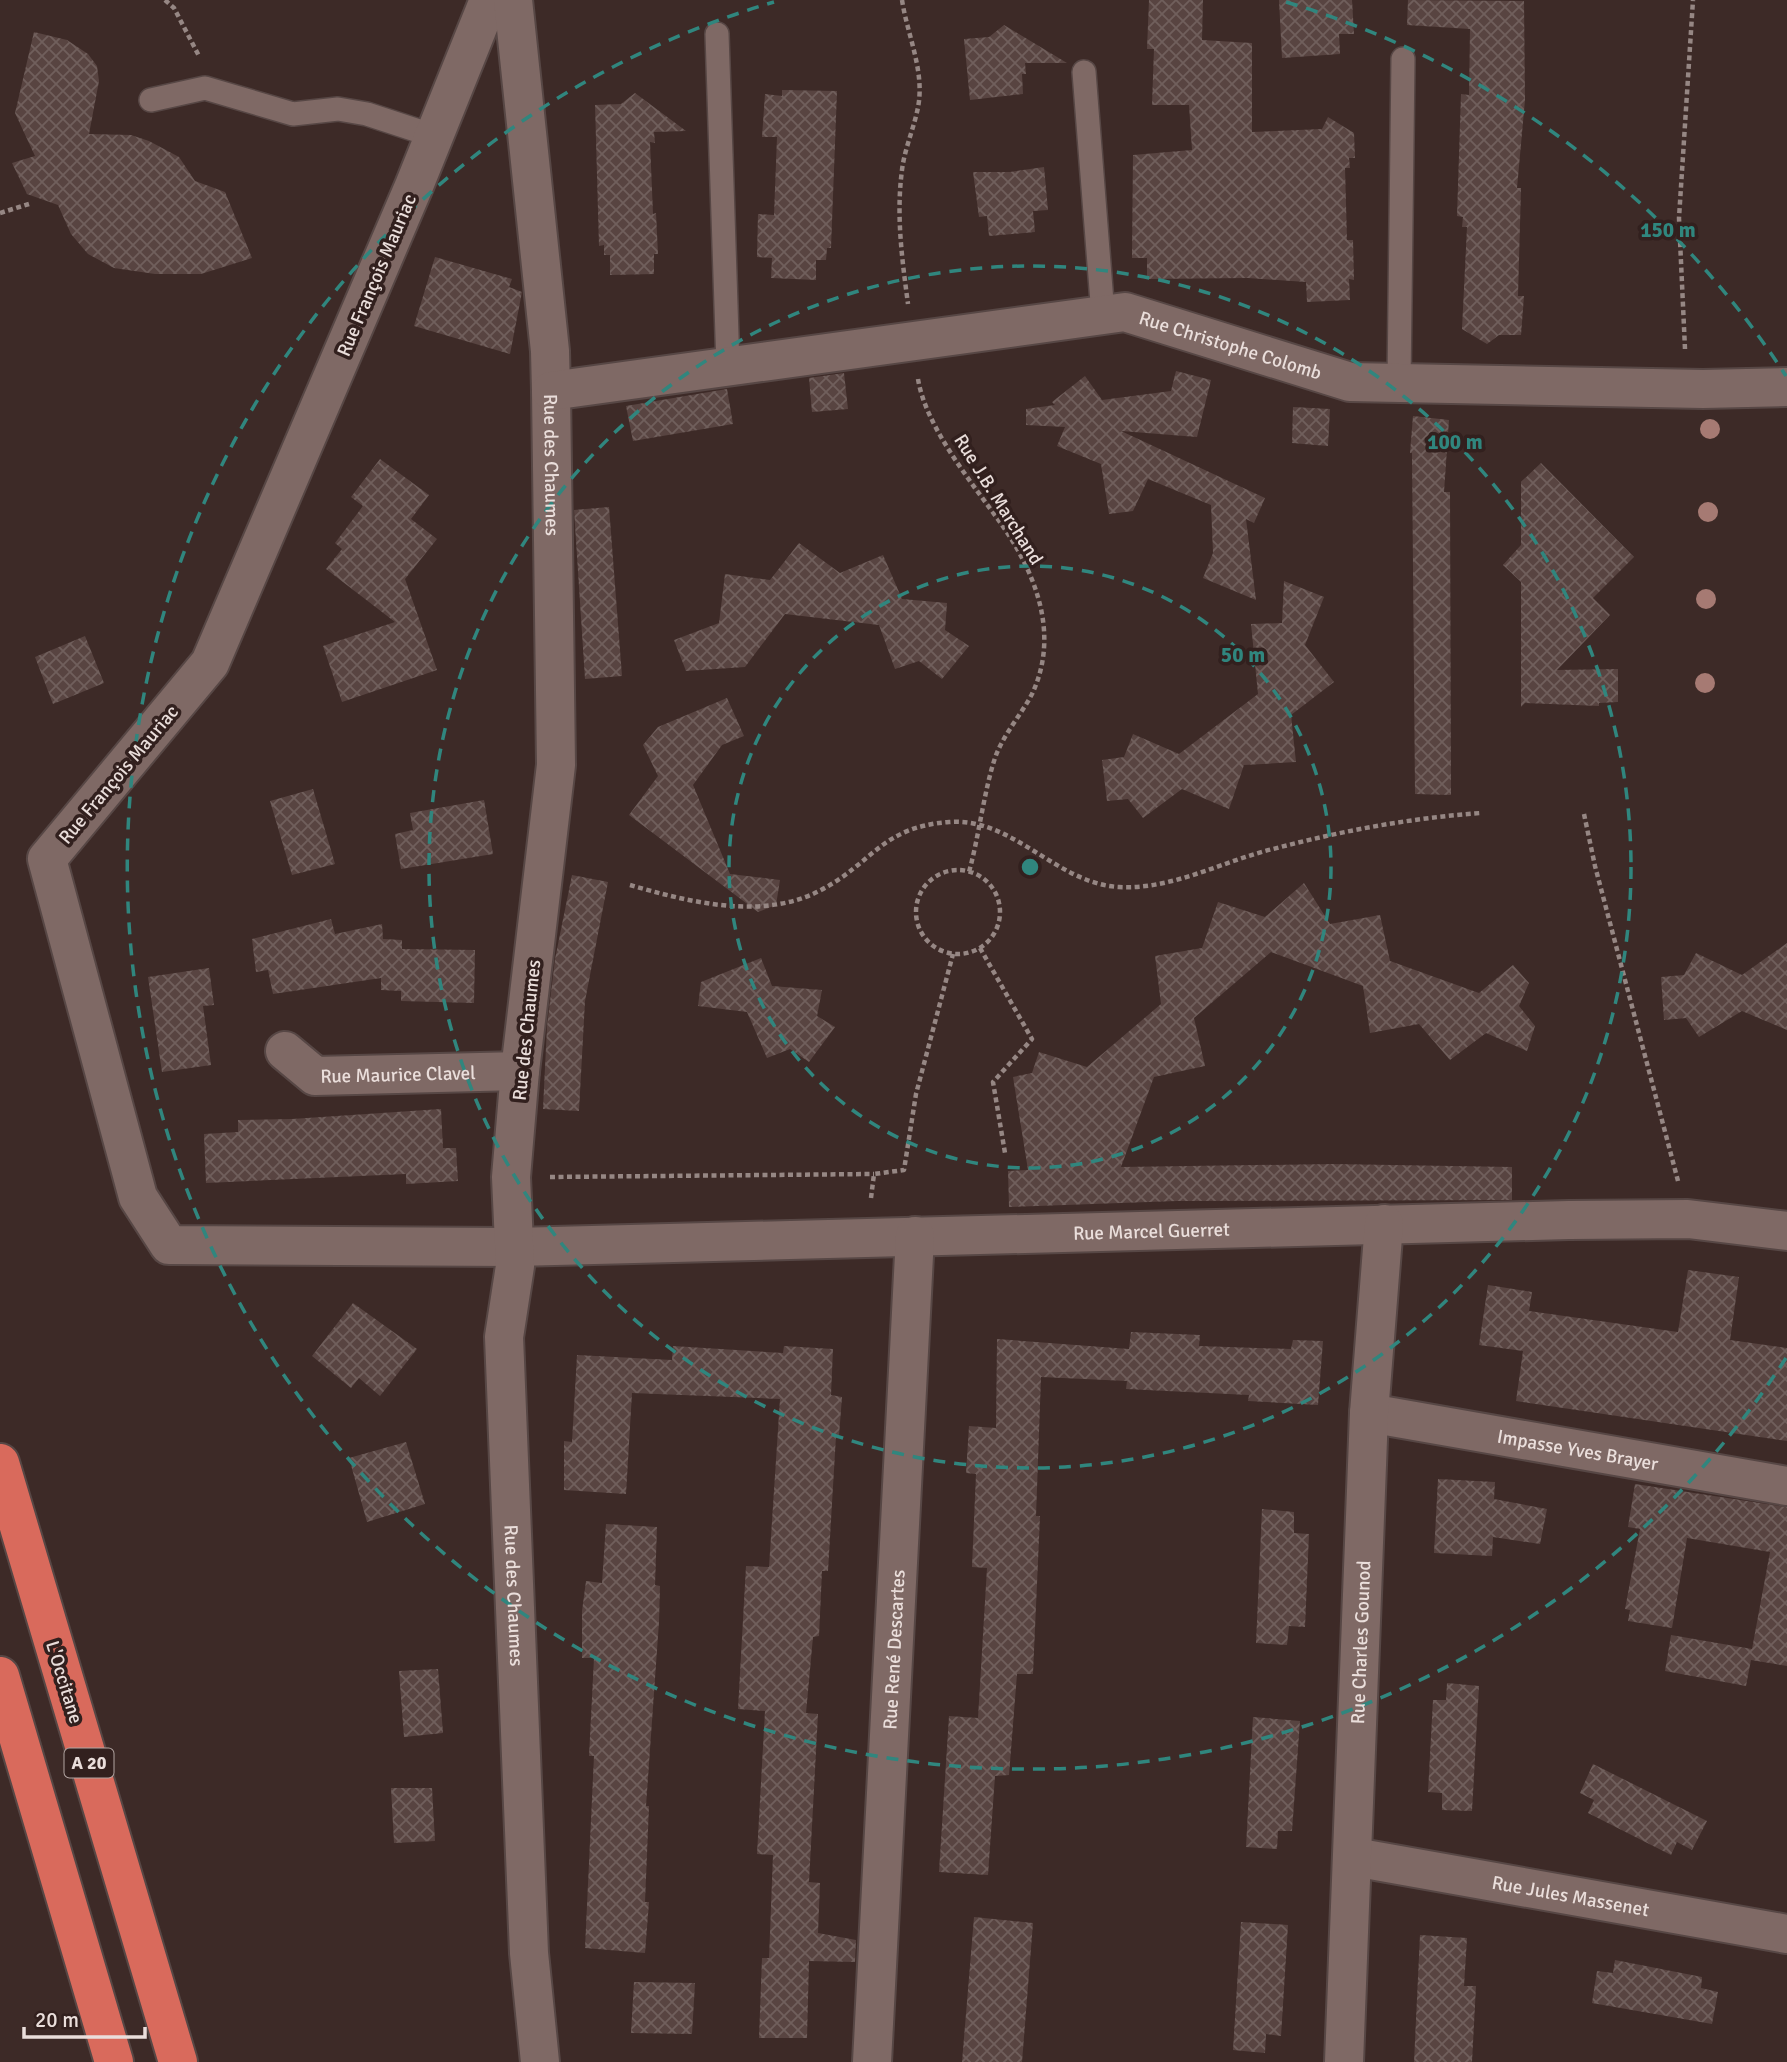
<svg xmlns="http://www.w3.org/2000/svg" width="1787" height="2062" font-family="Signika,sans-serif">
<defs>
<pattern id="building-cross-hatch" width="8" height="8" patternUnits="userSpaceOnUse" patternTransform="scale(1.75)"><rect width="8" height="8" fill="#584441"/><path d="M0 0l8 8M0 8l8-8" fill="none" stroke="#705f5c"/></pattern>
</defs>
<rect width="100%" height="100%" fill="#3d2a27"/>
<!-- building -->
<path fill="url(#building-cross-hatch)" d="M1149,0H1203L1202,40L1252,43V132L1322,129L1328,117L1354,133L1355,158H1349L1350,168H1345L1347,240H1353L1354,280L1349,279L1350,300L1307,302L1306,282L1248,278L1147,279V258H1132L1133,155L1192,150L1189,105H1152L1154,49H1147Z
M1279,0H1352L1354,34H1339L1340,54L1282,58Z
M1408,0L1524,1L1525,100L1517,188H1521L1518,296H1524L1521,335H1499L1487,344L1462,329L1467,227H1462L1463,217L1457,216L1461,94L1469,95L1470,29L1407,25Z
M1004,25L1067,63H1025L1026,74H1022L1023,94L970,100L964,39L989,37Z
M34,32L67,40L88,54L97,66L99,81L89,134L131,135L149,141L179,157L195,181L225,192L252,258L201,274H155L114,268L88,254L71,234L58,205L27,194L12,163L35,156L15,113Z
M782,90L837,91L831,248H827L826,260H816V280L771,278L772,258L757,257L758,214L774,215L777,137H762L765,94L782,96Z
M635,93L686,131L654,132L655,143L650,142L653,214L656,213L658,254H654V274L610,275V255H604V245L599,246L595,105L621,104Z
M1044,167L1048,210L1033,211L1035,232L989,236L987,216L979,217L973,172H1010Z
M435,257L512,279L509,287L522,292L510,354L414,326Z
M1176,371L1211,380L1197,437L1121,431L1265,498L1254,523L1246,519L1256,600L1203,578L1213,553L1211,505L1148,479L1133,511L1109,514L1101,464L1057,446L1065,427L1026,425V409L1055,405L1052,402L1085,376L1102,400L1171,391Z
M844,373L848,409L812,412L809,378Z
M727,389L733,424L633,441L626,406Z
M1293,407L1330,409L1328,446L1292,443Z
M1413,416L1449,420L1444,492H1450L1451,795L1415,794L1412,453H1410Z
M380,459L429,495L411,519L437,539L405,579L437,670L342,702L323,646L395,622L326,569L342,549L335,543L363,506L351,497Z
M1541,463L1634,557L1593,598L1610,615L1557,670L1618,669V702L1599,703V706L1525,703L1521,707V582L1503,565L1521,545V482Z
M609,507L622,676L585,679L574,510Z
M799,543L840,573L883,555L902,599L947,603L945,630L969,646L942,679L919,661L895,669L879,625L785,614L745,667L686,671L674,640L719,623L725,574L770,580Z
M1284,581L1324,597L1305,645L1334,682L1291,715L1296,762L1244,765L1229,809L1182,789L1143,818L1128,799L1107,801L1102,760L1124,757L1133,734L1179,754L1258,694L1251,624L1282,623Z
M85,636L104,683L53,704L35,657Z
M727,698L744,736L722,745L693,785L730,874L780,880L776,905L758,912L629,815L658,776L643,745L658,727Z
M313,789L335,864L292,875L270,801Z
M484,800L493,854L401,869L395,834L413,830L410,813Z
M572,875L608,882L585,1001L579,1111L543,1109L547,1026L555,959Z
M1304,883L1330,924L1380,915L1390,961L1479,993L1513,965L1529,983L1519,1006L1535,1026L1527,1051L1486,1033L1450,1060L1419,1024L1370,1033L1363,986L1271,952L1194,1018L1205,1066L1154,1077L1121,1167L1333,1164L1512,1167V1200L1177,1201L1009,1207L1008,1171L1028,1170L1013,1077L1032,1073L1039,1052L1087,1067L1161,1004L1155,956L1202,948L1218,902L1265,917Z
M331,919L335,934L382,924L383,939L402,940V949L475,950L474,1003L401,1001V991L381,990V978L273,994L268,970L256,972L252,939Z
M1787,943V1030L1742,1011L1699,1037L1686,1018L1664,1020L1661,977L1684,975L1696,953L1742,975Z
M761,958L772,986L822,990L817,1016L835,1027L809,1062L790,1049L767,1058L747,1012L698,1006L701,982Z
M209,968L214,1005L203,1006L211,1065L162,1072L148,977Z
M441,1109L443,1148H456L458,1181L406,1184V1174L206,1183L204,1134L238,1132V1120L292,1119Z
M1688,1270L1739,1277L1730,1340L1787,1348V1441L1516,1401L1523,1351L1479,1345L1488,1285L1532,1292L1529,1311L1678,1332Z
M353,1303L417,1349L380,1396L359,1378L351,1388L312,1356Z
M1131,1332L1200,1335L1199,1346L1291,1349L1293,1340L1323,1341L1318,1405L1248,1401L1249,1395L1126,1389L1127,1381L1041,1377L1036,1516H1040L1033,1674H1017L1009,1775L995,1776L988,1875L939,1872L949,1716L978,1718L987,1568L972,1567L976,1474L966,1473L969,1426L996,1428L997,1339L1129,1349Z
M673,1346L783,1353L784,1346L833,1349L831,1395L842,1397L839,1436H836L828,1571H822L819,1636L813,1637L806,1713L818,1714L809,1882L820,1883L818,1933L856,1940L855,1962L809,1961L807,2038H759L762,1958H769L773,1855L757,1854L765,1711L738,1709L746,1566L769,1567L780,1399L632,1393L626,1494L564,1490V1441L572,1442L577,1355L672,1360Z
M406,1442L425,1504L367,1522L349,1458Z
M1438,1479L1495,1482L1494,1499L1547,1509L1540,1544L1493,1537L1492,1556L1434,1553Z
M1635,1484L1787,1507V1666L1751,1660L1746,1686L1665,1671L1671,1635L1752,1649L1770,1552L1687,1538L1672,1628L1628,1621L1630,1610L1625,1609L1640,1529L1628,1527Z
M1262,1509L1294,1512V1533L1309,1534L1305,1627L1289,1626L1287,1645L1256,1643Z
M606,1524L657,1527L655,1585L660,1586L659,1622L646,1806H649L645,1902H649L645,1953L585,1948L594,1756H589L594,1658H582V1611L586,1581L602,1583Z
M438,1669L443,1733L404,1737L399,1671Z
M1447,1683L1479,1686L1472,1811L1442,1810V1793L1428,1792L1433,1700H1446Z
M1253,1717L1300,1721L1292,1831H1278L1277,1849L1246,1847Z
M1593,1764L1707,1821L1692,1850L1677,1842L1671,1855L1588,1813L1594,1800L1580,1793Z
M391,1788H432L435,1841L394,1843Z
M974,1917L1033,1923L1022,2062H962Z
M1241,1922L1288,1925L1281,2036L1266,2034L1265,2053L1233,2050Z
M1420,1935L1467,1938L1464,1986H1476L1472,2062H1414Z
M1615,1960L1702,1977L1701,1988L1718,1992L1712,2024L1592,2003L1597,1971L1613,1973Z
M634,1982L695,1983L692,2034L631,2033Z"/>
<g fill="none" stroke-linecap="round" stroke-linejoin="round">
<!-- service casing -->
<g stroke="#574745" stroke-width="26">
<path id="service" d="M717,34L728,366
M1084,72L1103,315
M151,100L205,88L293,114L338,109L367,114L434,136
M1399,383L1403,59"/>
</g>
<!-- minor casing -->
<g stroke="#574745" stroke-width="42">
<g id="minor">
<path id="s1" d="M489,0L414,186L210,663L47,859L138,1197L169,1245L515,1247L1569,1220L1688,1219L1787,1231"/>
<path id="s2" d="M513,0L550,351L551,391L556,765L520,1071L511,1177L515,1266L504,1337L529,1953L540,2062"/>
<path id="s3" d="M551,391L1125,312L1350,382L1703,389L1787,387"/>
<path id="s4" d="M285,1051L315,1076L520,1071"/>
<path id="s5" d="M1369,1413L1787,1486"/>
<path id="s6" d="M1354,1857L1787,1934"/>
<path id="s7" d="M872,2062L915,1236"/>
<path id="s8" d="M1344,2062L1369,1413L1384,1224"/>
</g>
</g>
<!-- motorway casing -->
<g stroke="#574745" stroke-width="42">
<path id="motorway" d="M0,1463L178,2062
M0,1676L114,2062"/>
</g>
<!-- path -->
<path stroke="#968784" stroke-width="4.5" stroke-dasharray="5 3.5" stroke-linecap="butt" d="M165,0L174,8L199,56
M902,0C907,33 923,67 919,101C916,124 905,146 902,170C896,215 902,259 908,304
M0,213L29,204
M1685,349L1679,218L1693,0
M918,379C926,428 973,484 1002,525C1036,574 1060,635 1032,694C1021,715 1003,735 995,758C984,791 979,836 969,872
M1584,814L1595,866L1678,1181
M916 912a42 42 0 1 1 84 0a42 42 0 1 1-84 0Z
M630,885C689,902 763,921 821,890C873,863 881,827 949,822C1013,817 1057,884 1119,887C1172,890 1223,861 1273,849C1341,831 1410,818 1481,813
M980,948L1032,1039L993,1082L1005,1153
M550,1177L874,1174
M871,1198L874,1174L904,1170L916,1094L953,954"/>
<!-- service -->
<use href="#service" stroke="#7f6965" stroke-width="23"/>
<!-- minor -->
<use href="#minor" stroke="#7f6965" stroke-width="38"/>
<!-- motorway -->
<use href="#motorway" stroke="#d96a5c" stroke-width="38"/>
</g>
<!-- trees -->
<g fill="#a67a73">
<circle cx="1710" cy="429" r="10"/>
<circle cx="1708" cy="512" r="10"/>
<circle cx="1706" cy="599" r="10"/>
<circle cx="1705" cy="683" r="10"/>
</g>
<!-- distance rings -->
<g fill="none" stroke="#30867e" stroke-width="3.5" stroke-dasharray="12 9">
<circle cx="1030" cy="867" r="301"/>
<circle cx="1030" cy="867" r="601"/>
<path d="M1786 1358A902 902 0 1 1 774 2M1286 2A902 902 0 0 1 1786 376"/>
</g>
<g text-anchor="middle" stroke-width="7" stroke-linejoin="round" paint-order="stroke">
<!-- shield labels -->
<rect fill="#32201e" stroke="#b3a5a2" stroke-width="2" x="64.5" y="1748.5" width="49" height="29" rx="5"/>
<g font-size="18" font-weight="bold" fill="#eadedb">
<text x="89" y="1769">A 20</text>
</g>
<!-- street labels -->
<g font-size="19" fill="#eadedb" stroke="#32201e">
<text transform="translate(376 275) rotate(-67)" y="7">Rue François Mauriac</text>
<text dy="7" stroke="none"><textPath href="#s3" startOffset="690">Rue Christophe Colomb</textPath></text>
<text dy="7" stroke="none"><textPath href="#s2" startOffset="467">Rue des Chaumes</textPath></text>
<text transform="translate(999 499) rotate(58)" y="7">Rue J.B. Marchand</text>
<text transform="translate(118 774) rotate(-50)" y="7">Rue François Mauriac</text>
<text transform="translate(526 1030) rotate(-84)" y="7">Rue des Chaumes</text>
<text dy="7" stroke="none"><textPath href="#s4" startOffset="122">Rue Maurice Clavel</textPath></text>
<text dy="7" stroke="none"><textPath href="#s1" startOffset="2364">Rue Marcel Guerret</textPath></text>
<text dy="7" stroke="none"><textPath href="#s5" startOffset="212">Impasse Yves Brayer</textPath></text>
<text dy="7" stroke="none"><textPath href="#s2" startOffset="1601">Rue des Chaumes</textPath></text>
<text dy="7" stroke="none"><textPath href="#s8" startOffset="420">Rue Charles Gounod</textPath></text>
<text dy="7" stroke="none"><textPath href="#s7" startOffset="413">Rue René Descartes</textPath></text>
<text transform="translate(65 1682) rotate(73)" y="7">L'Occitane</text>
<text dy="7" stroke="none"><textPath href="#s6" startOffset="220">Rue Jules Massenet</textPath></text>
</g>
</g>
<circle cx="1030" cy="867" r="10" fill="#30867e" stroke="#32201e" stroke-width="3.5"/>
<g font-size="21" text-anchor="middle" font-weight="bold" fill="#30867e" stroke="#32201e" stroke-width="7" stroke-linejoin="round" paint-order="stroke">
<text x="1668" y="237">150 m</text>
<text x="1455" y="449">100 m</text>
<text x="1243" y="662">50 m</text>
</g>
<!-- scale -->
<path d="M24 2027v10h121v-10" fill="none" stroke="#eadedb" stroke-width="3.5"/>
<text x="35" y="2027" font-size="21" fill="#eadedb" stroke="#32201e" stroke-width="5" paint-order="stroke">20 m</text>
</svg>
